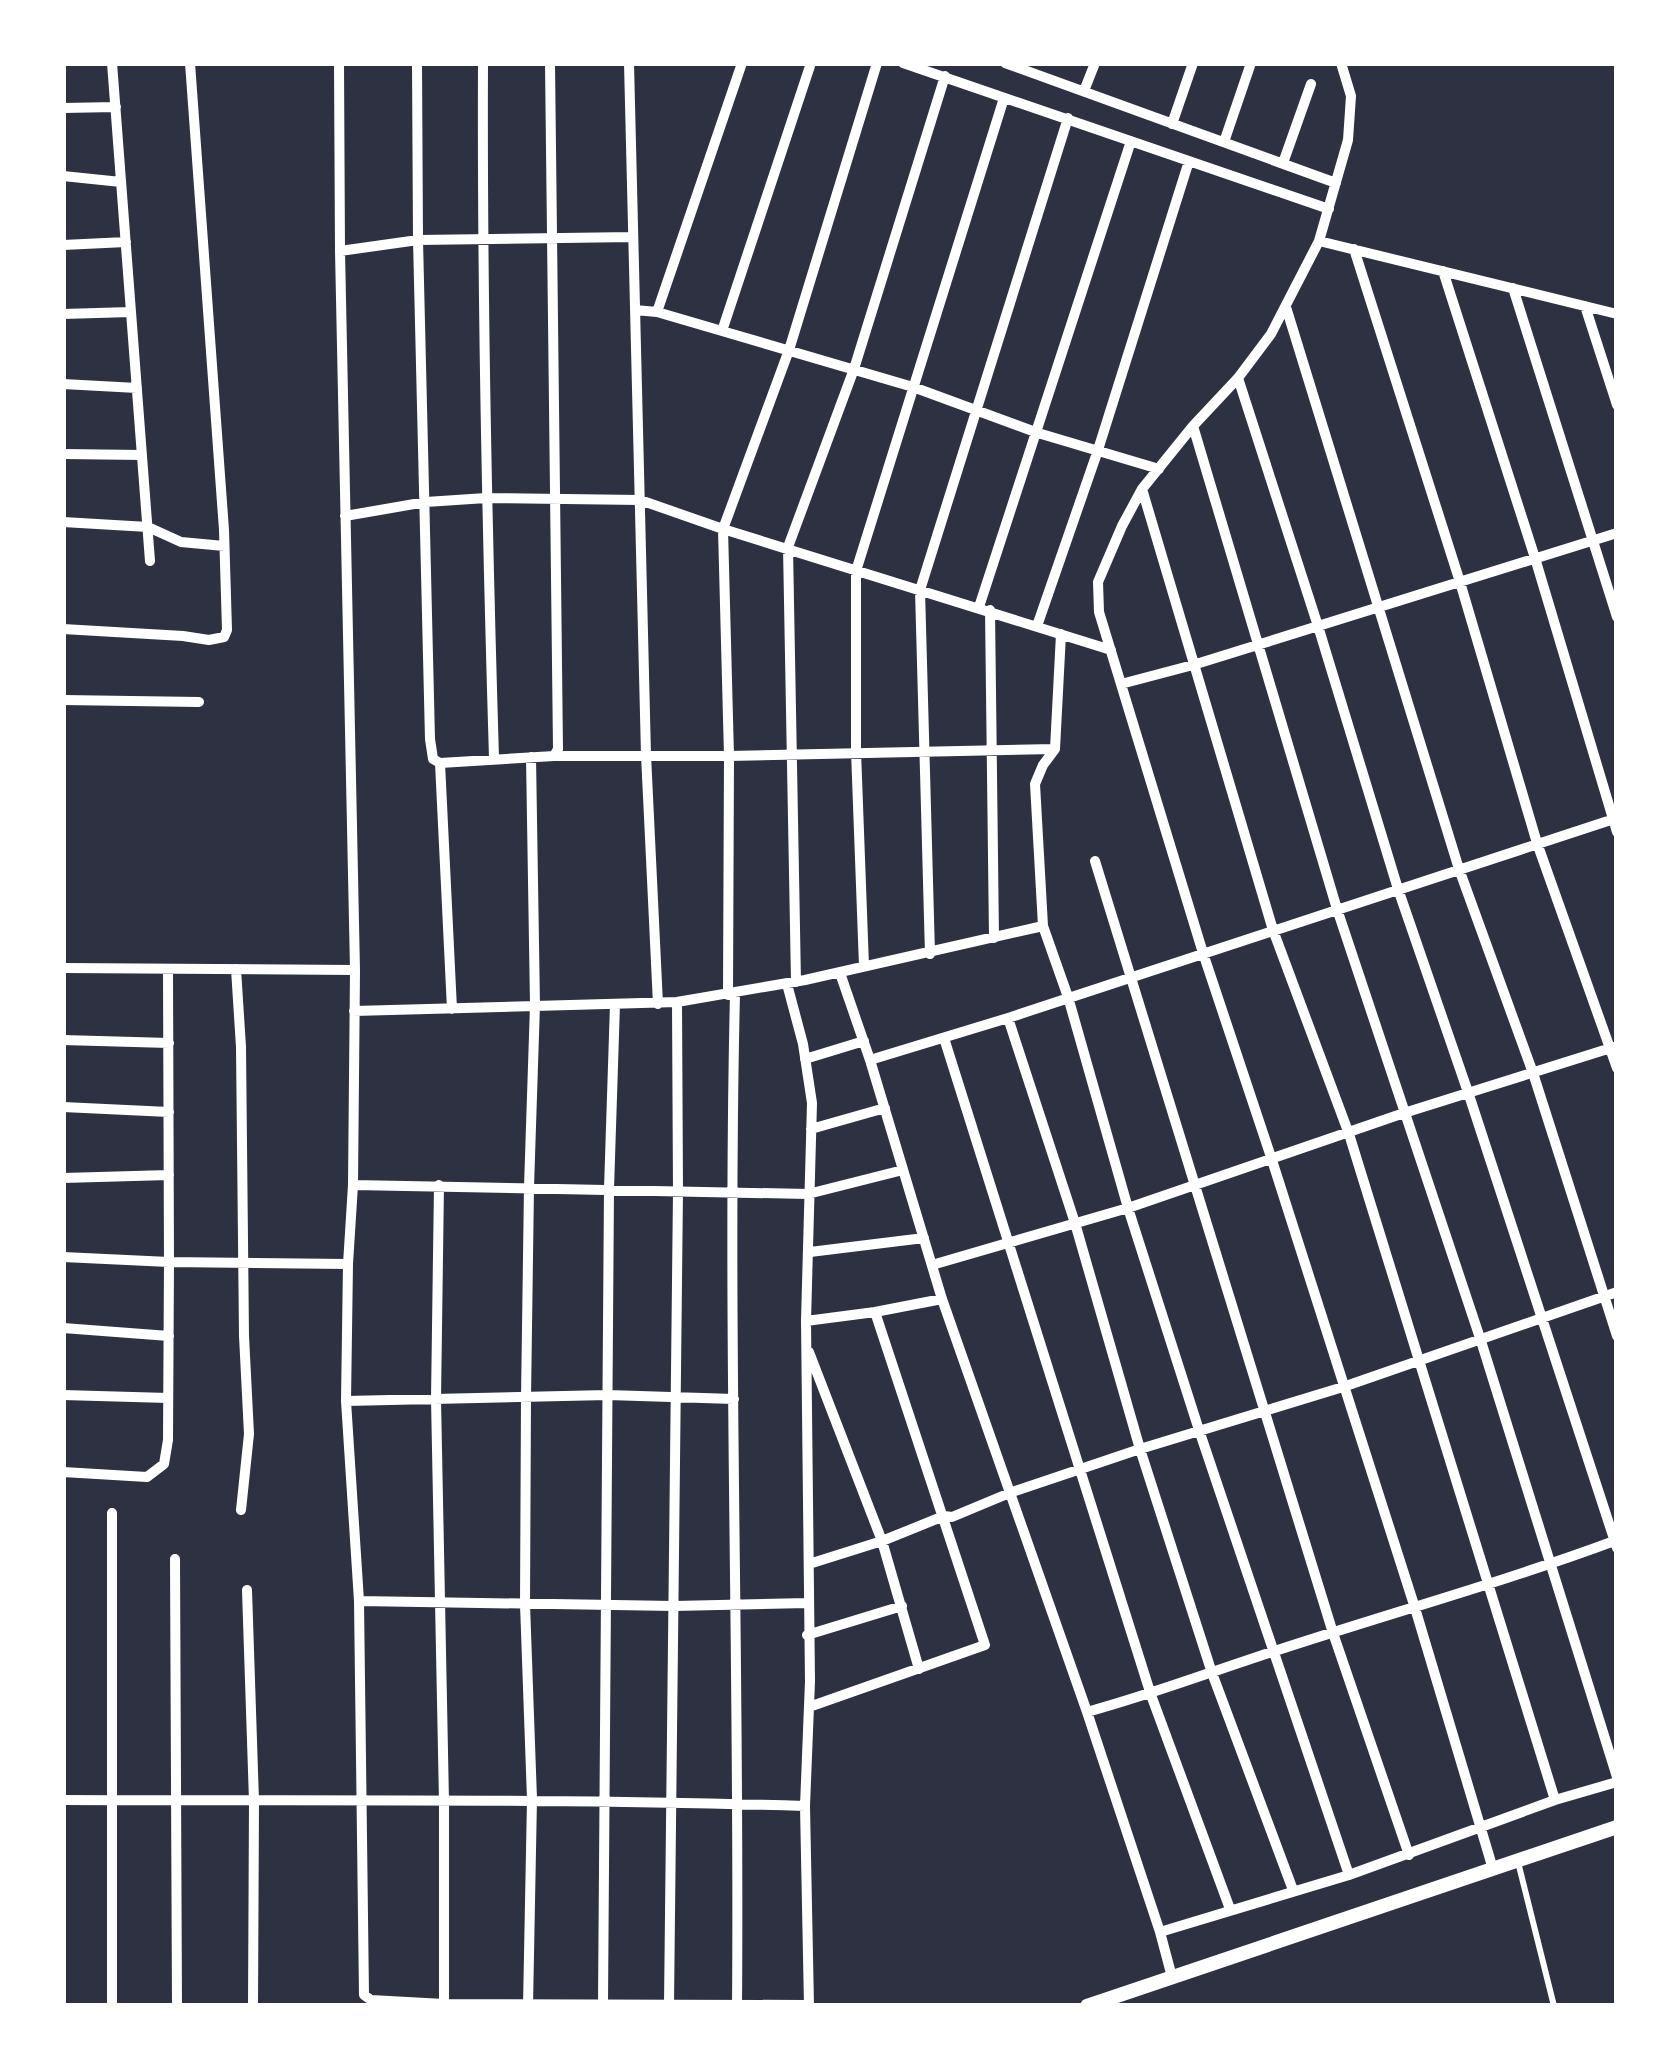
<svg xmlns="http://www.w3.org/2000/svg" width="1680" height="2069" font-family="Raleway,sans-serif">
<rect width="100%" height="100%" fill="#2d3142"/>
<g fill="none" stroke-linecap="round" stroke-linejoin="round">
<!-- service -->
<path stroke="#fff" stroke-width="6" d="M1518,1862L1554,2006"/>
<!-- minor -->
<path stroke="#fff" stroke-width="10" d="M112,63L150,561
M339,63L340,251L355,970L353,1185L348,1264L346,1401L359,1601L364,1995L371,2000L444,2004L808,2005
M417,63L418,240L430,739L433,759L440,763L452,1009
M483,63C482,295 487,526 494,758
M629,63L646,755L658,1004
M811,63L722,331L913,387L1038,433L1159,469
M903,63L1329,209
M1005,63L1336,183
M1341,63L1351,96L1348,140L1319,241L1271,334L1238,378L1193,426L1142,489L1122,526L1098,582L1099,612L1203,953L1271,1157L1415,1608L1493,1869
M1084,91L1095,63
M63,108L116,107
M1172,124L1193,63
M1224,142L1251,63
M1283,163L1311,84
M63,176L121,182
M1319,241L1617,314
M63,245L126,242
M1354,249L1460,582L1537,843L1617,1068
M340,251L418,240L633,237
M1443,271L1535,558L1617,832
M1513,288L1617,617
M1585,306L1617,405
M1286,307L1459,869L1533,1073L1617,1336
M635,310L657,312L722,331
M657,312L742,63
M63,314L131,312
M1238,378L1318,626L1398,889L1469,1095L1617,1548
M63,384L137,388
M1193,426L1337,909L1481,1341L1617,1777
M63,454L142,455
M1142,489L1273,930L1349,1134L1555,1800
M345,516L426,502L486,498L640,500L723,529L1111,650
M63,522L148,527L181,542L224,546
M979,607L1131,141
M990,610L994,938
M1037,626L1097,453L1189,161
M63,629L183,636L209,640L224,637L227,630L224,530L190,63
M1061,634L1055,749L1043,765L1035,784L1043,926L1068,997L1128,1208L1199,1430L1349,1875
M1121,684L1193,665L1617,533
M63,700L199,702
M555,756H729L1055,749
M440,763L554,756L558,749L550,63
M1095,861L1333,1633L1409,1855
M930,954L920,590L1068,118
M864,966L856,751V571L1004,98
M63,968L355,970
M168,969L169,1262L348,1264
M236,969L241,1047L244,1336L249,1434L241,1510
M840,973L870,1060L942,1299L1087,1712L1160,1932L1172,1977
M796,982L788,547L854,369L945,76
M787,984L803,1044L812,1103L806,1321L810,1681L805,1806L809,2006
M735,994C727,1331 740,1668 737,2005
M728,995L729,756L723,529L789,350L877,63
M354,1011L677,1002L805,980L1043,926
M1008,1018L1075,1223L1140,1449L1212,1673L1293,1890
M944,1038L1151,1695L1230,1909
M63,1040L169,1043
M805,1059L864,1041
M870,1060L1008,1018L1617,818
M63,1107L169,1112
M811,1129L885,1108
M63,1178L169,1175
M353,1185L808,1194L903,1170
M439,1185L436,1399L444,1802V2004
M810,1252L924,1238
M63,1257L169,1262L168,1440L164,1464L147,1477L63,1472
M932,1265L1128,1208L1404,1113L1614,1047
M806,1321L875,1312L942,1299
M63,1328L169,1336
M809,1352L882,1541L919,1669
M63,1395L168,1398
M346,1401L608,1395L734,1399
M112,1513V2006
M175,1559L177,2006
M809,1564L882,1541L944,1516L952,1517L1012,1492L1140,1449L1343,1387L1617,1292
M247,1590L254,1801L253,2006
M359,1601L674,1606L807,1603
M807,1635L902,1606
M809,1707L985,1645L875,1312
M1087,1712C1150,1695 1210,1672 1272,1652C1387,1614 1504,1582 1617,1540
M63,1800C310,1801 558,1798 805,1806
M1160,1932L1349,1875L1555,1800L1617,1782
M603,2004L609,1189L615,1004
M669,2005L678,1191L677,1002
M528,2006L532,1799L525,1604L526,1398L529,1187L535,1005L531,757"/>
<!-- tertiary -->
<path stroke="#fff" stroke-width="14" d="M1087,2006L1617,1827"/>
</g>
<!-- border -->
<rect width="1680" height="2069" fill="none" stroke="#ffffff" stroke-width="132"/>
</svg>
